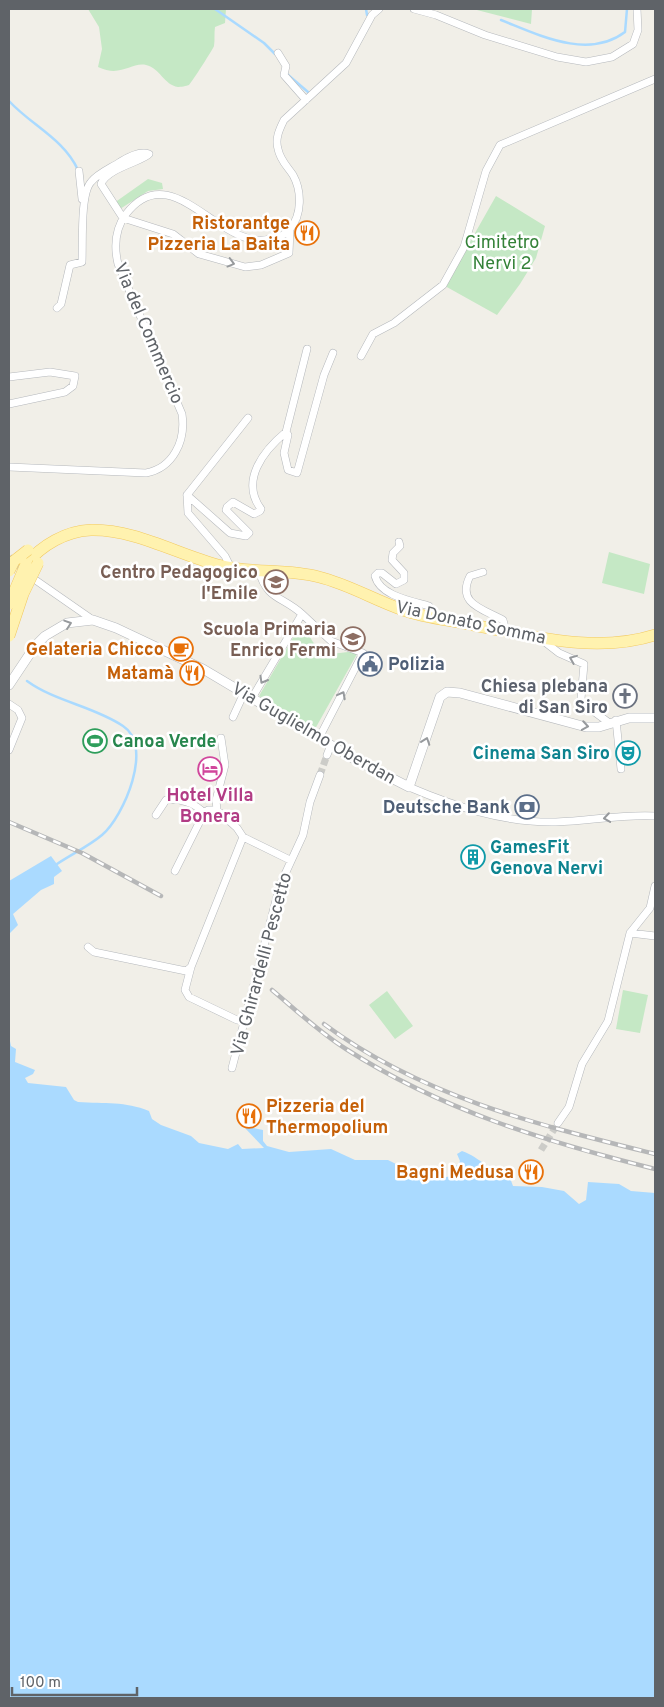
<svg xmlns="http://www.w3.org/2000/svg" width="664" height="1707" font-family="Overpass,sans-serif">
<rect width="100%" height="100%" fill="#f1efe8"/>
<!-- green -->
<path fill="#c5e8c5" d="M88,9H226L225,23L215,27C214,33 215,40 214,46C213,49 192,82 189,85C187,86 180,87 178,87C164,85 160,68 146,65C131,62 121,78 98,67L102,49L99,27Z
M473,9H532L531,24Z
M148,179L162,183L163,189L148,191L120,209L114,203Z
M496,196L545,226L536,258L520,284L497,315L445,286Z
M609,552L650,564L644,594L602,583Z
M301,624C306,627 307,631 310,637C319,655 335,655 352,651L357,654L315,729L259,696Z
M623,990L648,995L640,1033L616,1029Z
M387,991L413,1026L395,1039L369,1005Z"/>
<!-- water -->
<path fill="#aadaff" d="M51,856L62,871L54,877V884L41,890L13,914L18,925L9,934V881Z
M9,1036L11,1046L16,1049L15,1062L35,1070L33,1074L25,1078L28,1083L66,1087L74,1100L78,1102C105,1104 125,1101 149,1111L152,1119L161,1125L191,1136L199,1143L228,1149L238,1144L242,1149L264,1148L243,1126L263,1130V1141L267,1146L289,1152L331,1149L355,1160H388L414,1173L443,1178L454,1175L452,1167L458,1165L460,1161L457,1154L462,1151C480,1157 491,1173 510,1178L513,1186L542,1187L564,1191L579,1204L586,1200L588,1182L619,1184L631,1191L655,1193V1698H9Z"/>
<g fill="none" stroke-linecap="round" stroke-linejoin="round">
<!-- stream -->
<path stroke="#aadaff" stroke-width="2.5" d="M215,9L264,43L275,54
M366,9L367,15
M501,20C539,35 588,60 625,32L627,9
M287,74L308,92
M9,101C31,125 64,139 78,170
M27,681C56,702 93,706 123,726C154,746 124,816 102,835C89,846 72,854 57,864"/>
<!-- minor-tunnel -->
<path stroke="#ccccc8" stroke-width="7" stroke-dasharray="7 3.5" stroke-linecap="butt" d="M9,557L26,572
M320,775L327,755
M541,1150L558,1123"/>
<!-- minor casing -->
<g stroke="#b5b8bc" stroke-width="8">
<path id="minor" d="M414,9L436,15L485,35L557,57L586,62L612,57L633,44L638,30L637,9
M278,53L286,66L284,75L306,100
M79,171L82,199
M57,308L61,304L70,265L82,262C83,244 80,194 91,182C98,173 111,168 120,162C128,157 141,151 149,154C144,161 107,168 101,184L123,218L173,234L199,254L245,267L261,265L289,253L290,230
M361,356L373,334L394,323L443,285L464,247L486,171L500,145L655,79
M9,377L50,372L75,376L73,386L65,392L9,404
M286,432L307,349
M9,467L146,473C173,468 186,441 182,414L118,264C114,247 115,229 126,214C172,154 220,252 270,239C278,238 285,235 290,229C302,215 302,191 293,175C287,166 280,160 278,149C275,139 279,130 284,120L346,63L372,15L379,9
M187,495L248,418
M399,542L400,546L393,553L392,560L404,573V580L396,584L382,573H378L375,576C380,596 412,601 429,606L431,609L429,616
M231,568L225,556L188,513L187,495L230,533L246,536L249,533L226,510L227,507L233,502L254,514L260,511L261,509C240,481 263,451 286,432L288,435L284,453L288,470L297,473L324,375L333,353
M259,571C267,600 282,596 302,614
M483,572L470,576C456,604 483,609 503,620L506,631
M34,579L93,620
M541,639L559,653L584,664L581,699L585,705L608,722
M252,698L302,614L331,641L363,653L319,738
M9,704L18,710L22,718L9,750
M233,717L244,693
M616,720L621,769
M327,755L331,745
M409,787C456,807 505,823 556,822C590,821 622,814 655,816
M217,810L216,800L225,765L221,738
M156,815L166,800C179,798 195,803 204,813
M175,871L204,813L208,810H217L237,828L243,837L290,860
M630,933L655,936
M88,947L94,952L186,971L191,967L243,837
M191,967L185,990L189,997L237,1020L246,1021
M232,1068L280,885L303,835L310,802L320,775
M558,1123L569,1107L582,1064L608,1021L630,933L650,908L655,886"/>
</g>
<!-- tertiary casing -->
<g stroke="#b5b8bc" stroke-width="10">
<path id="tertiary" d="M9,685L35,646L45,636L67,623L93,620L116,628L203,669L356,760L409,787L440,697L447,692L460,693L586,727H599L629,718H655"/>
</g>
<!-- primary casing -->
<g stroke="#f2c960" stroke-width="12">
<path id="primary" d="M26,564C42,545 66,531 91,530C134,529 177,554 218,565C251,574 286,568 319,577C348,584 374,600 403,610C425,618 450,620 473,625C533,636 595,654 655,635"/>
</g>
<!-- minor -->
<use href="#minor" stroke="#fff" stroke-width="7"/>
<!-- tertiary -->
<use href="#tertiary" stroke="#fff" stroke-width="9"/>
<!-- primary -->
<use href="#primary" stroke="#fff2af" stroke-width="11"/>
<!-- rail casing -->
<g stroke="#b6b7b8" stroke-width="4.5">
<path id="rail" d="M9,822L82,853L161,896
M272,990C296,1010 319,1032 346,1049C441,1110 547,1142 655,1169
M324,1024C422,1097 539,1125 655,1154"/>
</g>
<!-- rail -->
<use href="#rail" stroke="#fff" stroke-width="2.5" stroke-dasharray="8" stroke-linecap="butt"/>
<!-- primary-bridge casing -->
<g stroke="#f2c960" stroke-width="12" stroke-linecap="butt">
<path id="primary-bridge" d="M9,571L14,561L28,550
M9,604L26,564
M9,636L23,594L38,563"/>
</g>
<!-- primary-bridge -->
<use href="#primary-bridge" stroke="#fff2af" stroke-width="11"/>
</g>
<!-- one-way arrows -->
<defs><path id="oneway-chevron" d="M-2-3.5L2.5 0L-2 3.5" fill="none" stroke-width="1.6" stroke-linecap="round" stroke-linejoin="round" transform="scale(1.25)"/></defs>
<g stroke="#979a9d">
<use href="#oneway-chevron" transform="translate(231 263) rotate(15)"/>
<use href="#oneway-chevron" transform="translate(68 624) rotate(-19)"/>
<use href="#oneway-chevron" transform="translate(573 659) rotate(-158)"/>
<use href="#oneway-chevron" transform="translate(263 680) rotate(120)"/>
<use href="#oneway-chevron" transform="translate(342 695) rotate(-62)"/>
<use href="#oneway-chevron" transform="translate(585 726) rotate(9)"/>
<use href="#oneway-chevron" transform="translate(426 741) rotate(-71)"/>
<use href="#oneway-chevron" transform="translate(607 818) rotate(172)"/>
</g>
<!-- icons -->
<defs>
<g id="restaurant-ring" transform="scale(1.25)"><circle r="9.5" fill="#fff" stroke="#e8710a" stroke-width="1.5"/><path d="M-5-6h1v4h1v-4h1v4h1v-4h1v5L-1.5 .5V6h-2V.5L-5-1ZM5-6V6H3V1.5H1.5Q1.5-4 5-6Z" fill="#e8710a"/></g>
<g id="school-ring" transform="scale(1.25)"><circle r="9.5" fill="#fff" stroke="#8d6e63" stroke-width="1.5"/><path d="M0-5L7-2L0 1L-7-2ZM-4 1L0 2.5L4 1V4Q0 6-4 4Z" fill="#8d6e63"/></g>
<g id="cafe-ring" transform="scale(1.25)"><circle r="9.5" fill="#fff" stroke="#e8710a" stroke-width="1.5"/><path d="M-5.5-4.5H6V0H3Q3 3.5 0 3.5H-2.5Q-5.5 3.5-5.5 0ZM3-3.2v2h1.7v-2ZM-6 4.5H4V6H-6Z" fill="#e8710a"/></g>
<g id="civic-ring" transform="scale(1.25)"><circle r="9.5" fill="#fff" stroke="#5c6f8a" stroke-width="1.5"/><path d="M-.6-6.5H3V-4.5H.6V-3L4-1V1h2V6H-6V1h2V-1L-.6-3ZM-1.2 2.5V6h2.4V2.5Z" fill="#5c6f8a"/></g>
<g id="church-ring" transform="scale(1.25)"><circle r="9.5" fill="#fff" stroke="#6b7280" stroke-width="1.5"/><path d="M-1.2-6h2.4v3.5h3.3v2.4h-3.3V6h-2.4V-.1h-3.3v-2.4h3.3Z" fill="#6b7280"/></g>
<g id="stadium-ring" transform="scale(1.25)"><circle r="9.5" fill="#fff" stroke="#2e9e5b" stroke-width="1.5"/><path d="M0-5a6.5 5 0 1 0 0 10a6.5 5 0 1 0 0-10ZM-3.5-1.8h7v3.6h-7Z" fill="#2e9e5b"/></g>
<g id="theatre-ring" transform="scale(1.25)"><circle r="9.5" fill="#fff" stroke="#0f9aa8" stroke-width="1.5"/><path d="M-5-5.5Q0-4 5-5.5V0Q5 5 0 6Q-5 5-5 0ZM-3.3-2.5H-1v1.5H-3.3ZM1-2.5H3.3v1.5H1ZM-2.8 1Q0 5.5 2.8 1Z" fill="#0f9aa8"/></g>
<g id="hotel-ring" transform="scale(1.25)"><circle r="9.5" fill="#fff" stroke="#d1479c" stroke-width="1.5"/><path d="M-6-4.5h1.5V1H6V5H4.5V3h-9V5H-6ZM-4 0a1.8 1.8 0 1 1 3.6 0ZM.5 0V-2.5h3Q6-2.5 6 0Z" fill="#d1479c"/></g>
<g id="bank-ring" transform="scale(1.25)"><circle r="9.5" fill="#fff" stroke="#5c6f8a" stroke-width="1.5"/><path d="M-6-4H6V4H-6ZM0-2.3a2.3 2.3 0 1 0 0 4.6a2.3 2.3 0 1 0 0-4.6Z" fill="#5c6f8a"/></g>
<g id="building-ring" transform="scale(1.25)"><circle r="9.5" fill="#fff" stroke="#0f9aa8" stroke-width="1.5"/><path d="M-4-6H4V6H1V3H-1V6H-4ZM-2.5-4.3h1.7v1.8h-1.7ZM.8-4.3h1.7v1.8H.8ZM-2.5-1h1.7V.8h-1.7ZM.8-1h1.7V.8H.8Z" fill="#0f9aa8"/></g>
</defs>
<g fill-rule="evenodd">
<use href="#restaurant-ring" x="307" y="233"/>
<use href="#school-ring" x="276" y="582"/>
<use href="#school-ring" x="353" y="639"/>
<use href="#cafe-ring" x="181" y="649"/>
<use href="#civic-ring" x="370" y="664"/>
<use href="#restaurant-ring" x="192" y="673"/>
<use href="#church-ring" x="625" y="696"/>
<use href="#stadium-ring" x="95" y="741"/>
<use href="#theatre-ring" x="628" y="753"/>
<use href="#hotel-ring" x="210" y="769"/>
<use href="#bank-ring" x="527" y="807"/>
<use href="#building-ring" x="473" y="857"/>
<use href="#restaurant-ring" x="249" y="1116"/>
<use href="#restaurant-ring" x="531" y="1172"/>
</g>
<g text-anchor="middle" stroke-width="5" stroke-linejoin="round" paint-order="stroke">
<!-- food labels -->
<g font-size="18" font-weight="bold" fill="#c56008" stroke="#fff" text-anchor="end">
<text x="290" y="229">Ristorantge<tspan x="290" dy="21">Pizzeria La Baita</tspan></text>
<text x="164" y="655">Gelateria Chicco</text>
<text x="174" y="679">Matamà</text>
<text x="266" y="1112" text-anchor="start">Pizzeria del<tspan x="266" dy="21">Thermopolium</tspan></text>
<text x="514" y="1178">Bagni Medusa</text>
</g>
<!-- park labels -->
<g font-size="18" fill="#348238" stroke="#fff">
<text x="502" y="248">Cimitetro<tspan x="502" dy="21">Nervi 2</tspan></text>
</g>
<!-- street labels -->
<g font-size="18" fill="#5f6368" stroke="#fff">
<text transform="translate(149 333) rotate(67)" y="6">Via del Commercio</text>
<text transform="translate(471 622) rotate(12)" y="6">Via Donato Somma</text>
<text transform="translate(314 733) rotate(30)" y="6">Via Guglielmo Oberdan</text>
<text transform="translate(261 964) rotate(-75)" y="6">Via Ghirardelli Pescetto</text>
</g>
<!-- education labels -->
<g font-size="18" font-weight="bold" fill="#785e54" stroke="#fff" text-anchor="end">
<text x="258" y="578">Centro Pedagogico<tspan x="258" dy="21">l'Emile</tspan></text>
<text x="336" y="635">Scuola Primaria<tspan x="336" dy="21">Enrico Fermi</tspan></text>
</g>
<!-- service labels -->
<g font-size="18" font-weight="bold" fill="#4e5e75" stroke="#fff" text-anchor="start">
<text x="388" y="670">Polizia</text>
<text x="510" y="813" text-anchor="end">Deutsche Bank</text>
</g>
<!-- worship labels -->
<g font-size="18" font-weight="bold" fill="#5b616d" stroke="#fff" text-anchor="end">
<text x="608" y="692">Chiesa plebana<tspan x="608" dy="21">di San Siro</tspan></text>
</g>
<!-- leisure labels -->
<g font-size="18" font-weight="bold" fill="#27864d" stroke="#fff" text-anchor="start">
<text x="112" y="747">Canoa Verde</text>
</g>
<!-- culture labels -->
<g font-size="18" font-weight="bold" fill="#0d838f" stroke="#fff" text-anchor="end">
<text x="610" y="759">Cinema San Siro</text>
<text x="490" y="853" text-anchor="start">GamesFit<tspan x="490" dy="21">Genova Nervi</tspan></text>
</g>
<!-- hotel labels -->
<g font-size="18" font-weight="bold" fill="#b23c85" stroke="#fff">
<text x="210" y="801">Hotel Villa<tspan x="210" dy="21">Bonera</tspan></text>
</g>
</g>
<!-- border -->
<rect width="664" height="1707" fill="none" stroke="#5f6368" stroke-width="20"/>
<!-- scale -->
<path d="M12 1687v8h125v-8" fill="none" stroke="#5f6368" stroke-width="2.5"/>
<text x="20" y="1687" font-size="15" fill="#5f6368" stroke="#ffffff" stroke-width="4" paint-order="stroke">100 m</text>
</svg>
